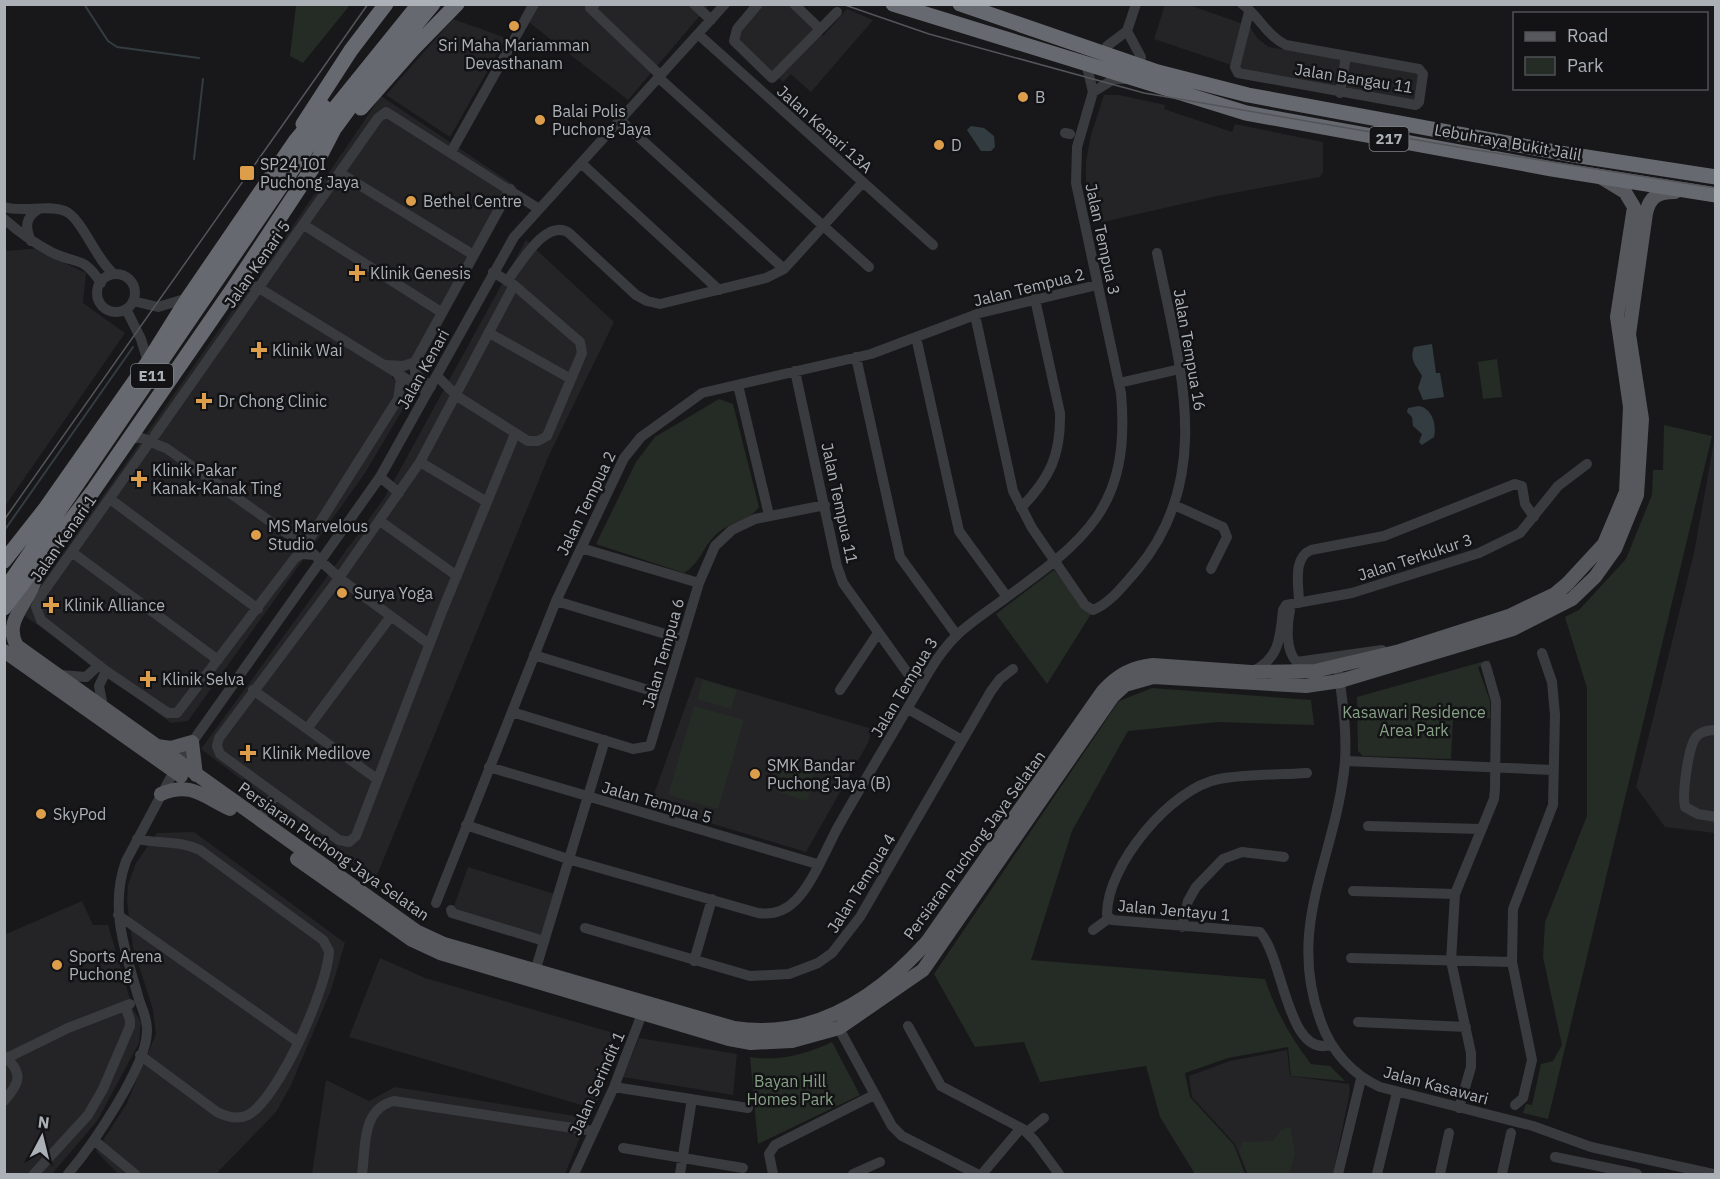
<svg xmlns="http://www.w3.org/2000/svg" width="1720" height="1179" font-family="'IBM Plex Sans',sans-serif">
<rect width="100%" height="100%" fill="#18181a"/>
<!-- built -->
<path fill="#242427" d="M527,5H709L628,100L521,16Z
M761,5H790L823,36L847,9L873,20L811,92L791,74L783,82L738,40V35Z
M1165,5H1189L1249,26L1258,39L1269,47L1419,72L1415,100L1261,75L1154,39Z
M453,19L506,38L450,137L386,95Z
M1104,95H1119L1165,105L1164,109L1232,132L1235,124L1323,142V172L1320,177L1217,196L1094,224L1086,185V161L1091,135Z
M381,96L517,187L419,367L391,377L410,390L403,409L365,473L188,721L171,723L21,613L246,291L261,294L260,274Z
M526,240L614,322L550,453L375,880L201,749L385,497Z
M43,248L50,256L86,273L83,303L125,333L5,506V251Z
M1715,436V833L1665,827L1636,787L1694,553Z
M696,677L872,729L868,743L806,852L650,805Z
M194,832L345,943L331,990L291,1085L276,1112L216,1174H118L96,1151L126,1105L156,1034L153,1010L133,947L127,901L128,885L136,863L157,833Z
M468,867L555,894L542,938L453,909Z
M82,901L93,925H108L133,1009L141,1022L139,1043L97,1121L52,1174H5L4,935Z
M380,958L425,978L617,1034L595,1109L349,1037Z
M639,1038L737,1054L733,1095L623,1077Z
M1287,1050L1290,1076L1349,1084L1350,1091L1333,1174H1247L1235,1144L1192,1097L1189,1076L1230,1061Z
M326,1080L369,1101L395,1087L588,1118L565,1174H312Z"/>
<!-- green -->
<path fill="#242c25" d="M296,5H350L303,63L290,56Z
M1497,359L1502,397L1483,399L1478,362Z
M719,399L733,404L759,507C749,521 734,521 720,531C702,545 703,561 684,573L596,544L636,462L655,437Z
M1664,425L1712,436L1548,1119L1523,1113L1526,1104L1532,1105L1541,1064L1553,1061L1562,1045L1543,957L1545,922L1587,816V688L1565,617L1579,610L1626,559L1652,495L1653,470H1663Z
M1054,570L1091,614L1047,684L996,614Z
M1489,660L1490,663L1478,667L1490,701V718L1453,717L1451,759L1363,756L1358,751L1357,697Z
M703,680L737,690L731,709L697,699Z
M1152,688L1311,700L1314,725L1218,722L1128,731L1072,831L1031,960L1265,979C1275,1010 1291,1038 1311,1064L1330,1066L1345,1081L1291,1076L1288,1047L1228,1058L1185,1073L1190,1097L1234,1145L1245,1174H1195L1160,1117L1146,1066L1040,1082L1024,1042L975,1047L934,974L1119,701Z
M694,706L744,720L718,809L668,795Z
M782,764L814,774L807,801L775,791Z
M832,1042L860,1095L758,1144L750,1057C778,1062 807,1054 832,1042Z
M1291,1127L1295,1154L1289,1174H1248L1239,1150L1242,1142L1273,1141L1282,1129Z"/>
<!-- water -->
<path fill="#333c41" d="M971,126L984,128L994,136L995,147L991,151H981L967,130Z
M1432,344L1436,373H1440L1444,397L1423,400L1418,388L1422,376C1416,365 1409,360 1414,347Z
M1419,406C1432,408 1437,425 1434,437L1422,445L1419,442L1422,434L1413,426L1412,417L1407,412L1408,408Z"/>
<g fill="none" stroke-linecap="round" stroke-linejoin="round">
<!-- stream -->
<path stroke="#333c41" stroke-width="2" d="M84,4L108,41L117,47L199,58
M194,159L203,79
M4,531L133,347"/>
<!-- minor -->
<path stroke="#393b3e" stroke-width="10" d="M595,4L590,8L661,76
M694,4L711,20
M758,4L737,29L734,41L772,78L837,12
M794,4L819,28
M1242,4C1259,16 1266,35 1286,45L1419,69L1423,74L1419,102L1416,105L1238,73L1235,67L1249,12
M1127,31L1141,57
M698,34L933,245
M1107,46L1127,31L1136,4
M659,78L869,267
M1093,92L1114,79H1125
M1340,93L1346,56
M620,120L784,269
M1065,133L1070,134
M451,152L534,4
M581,163L719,290
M340,173L472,254
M4,207C25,213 46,204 65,211C82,218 96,260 114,274
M4,219C19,232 34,243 51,252C76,265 82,254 101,283
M304,225L441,312
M31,241C25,227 25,217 39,209
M97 293a19 19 0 1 1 38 0a19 19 0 1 1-38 0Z
M507,281C520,265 546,217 569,233L636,295L647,301L660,304L766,278L784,269L863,182
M514,285L420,462L339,578L219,738L217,746L220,754L339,840L349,842L356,836L443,609L515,434
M234,287L251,285L259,288L423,389
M133,301L158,307L188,298
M126,309L141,339L148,362
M975,315L1013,491L1032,528L1085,605L1093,610C1110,604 1125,583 1137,570C1217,475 1178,361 1157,253
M491,334L571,379
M916,337L959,531L1007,597
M856,357L900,557L956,634
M386,365L403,366L415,362
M795,371L837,566L843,583L919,689
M437,376L457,396L528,441H538L547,436L582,353L580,342L514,285L493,272
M1119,383L1180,369
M738,385L769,515
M431,387L415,373V362L510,189
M155,435L378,118L386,112L539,209
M151,440L39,598L36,607L41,620L106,671L168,713H177L295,558L301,554L315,555
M127,441C143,432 151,444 166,448L305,546L339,578L429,644
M420,462L487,502
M380,477L399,493
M110,499L258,609
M1174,505L1223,527L1227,537L1211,569
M1021,508C1050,478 1061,455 1060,413L1035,299
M380,521L457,576
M305,546L398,399L401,380L397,373
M581,548L699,583
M73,553L218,660
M556,601L682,639
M1299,603C1299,586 1292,558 1311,550L1384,536L1515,484L1522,486L1525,504L1534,517
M1290,610C1287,625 1285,651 1297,662L1382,650
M534,655L665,695
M1253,671C1280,658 1280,637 1283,610L1286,605L1352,593L1479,553L1520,533L1558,486L1587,464
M61,675L86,677L99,665
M1339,675C1343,705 1348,740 1344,771C1333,863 1286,927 1321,1022C1331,1051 1353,1075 1380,1087L1533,1126L1591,1147L1713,1174
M253,690L377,779
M840,690L878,633
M103,707L99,686L106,671
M908,709L962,740
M512,712L633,749L650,746L699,583L715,546L732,530L755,519L825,505
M307,729L391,616
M1716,730C1709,730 1702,731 1697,736C1688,745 1682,795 1685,807L1698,814L1716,817
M1346,761L1553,770
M489,767L817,864
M1307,773C1278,775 1247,774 1219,779C1171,788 1106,866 1107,915L1112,920L1260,932C1284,959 1287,1058 1331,1045
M259,820L275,795
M466,825L568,859L758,913C772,915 784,912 795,901C812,885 826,849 838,827C868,774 899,723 930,670C951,635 968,625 1000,602C1086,540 1131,508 1121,393L1076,183L1077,147L1093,92L1087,67L1081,63
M1368,826L1481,829
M137,839C158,844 179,840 200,850L323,940L329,951C328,986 279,1098 248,1115C238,1120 227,1117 217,1112L140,1055
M1353,891L1455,894
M436,903L556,601L624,458L641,437L702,393L871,354L980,313L1097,285
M451,910L452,913L544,941
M118,915L298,1042
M1182,927L1188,901L1196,887L1223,859L1242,852L1284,857
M585,928L750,976L789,974L818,963L832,953L860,917L991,691L1000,679L1013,669
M1093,930L1108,919
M1351,958L1512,962
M694,961L712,899
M533,978L605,740
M1358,1022L1466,1027
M836,1023L892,1126L902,1136L977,1174
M908,1026L941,1086L1023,1129L1034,1140L1059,1174
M4,1056C24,1073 20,1083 4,1101
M7,1058L68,1028L130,1004
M614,1087L748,1108
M1515,1105L1523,1098L1532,1060L1512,962L1513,909L1553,805L1555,715L1552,682L1542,653
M1459,1108L1471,1067V1053L1451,961L1455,894L1494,799L1495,789L1496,701L1486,666
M1027,1132L1044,1118
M95,1141L135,1174
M623,1148L743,1168
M1555,1157L1637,1174
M34,1174L88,1115L103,1089L130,1026V1020L125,1006
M68,1174C91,1147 147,1066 147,1031C148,1019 141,1007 138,996C125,950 109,908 126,861L181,758L380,477L514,237L725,4
M362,1174C366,1147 361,1109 394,1101L593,1131
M574,1174L614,1087L645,1006
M680,1174L692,1099
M773,1174L769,1154L775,1145L874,1095
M853,1174L880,1162
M982,1174L1021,1128
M1338,1174L1361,1079
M1377,1174L1397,1092
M1440,1174L1449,1133
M1502,1174L1511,1133"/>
<!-- major -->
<path stroke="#56585d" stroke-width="14" d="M36,567C39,597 0,617 17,646L416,931L444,944L734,1028C812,1040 876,999 927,942L1103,691C1118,675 1132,667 1153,665L1251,672L1315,671L1400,651L1509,616L1555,594L1567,584L1604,544L1626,492L1630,407L1617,317L1634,207L1625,192L1602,178
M4,651L181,776
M157,746L171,748L192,742L196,775
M161,794C191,781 204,797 230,809
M297,859L412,940L440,953L729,1039L751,1043L792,1041L839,1028L923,970L1113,696L1125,685L1153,677L1306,686L1340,681L1513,629L1572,599L1595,577L1615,549L1637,495L1642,419L1629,334L1646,213C1650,196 1658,192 1675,192"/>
<!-- highway -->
<path stroke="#66696f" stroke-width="15" d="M893,4L1246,113L1552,169L1716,195
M960,4L1158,72L1248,95L1567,154L1716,177
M361,108L413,49L457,4
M303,124L351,50L386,4
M4,561L45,509L148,362L188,298L296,140L324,107
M4,591L331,113L419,4
M4,608L93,491L234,287L319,158L334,129L370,80L433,4"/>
<!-- tram -->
<path stroke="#535559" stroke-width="1.5" d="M842,4L929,34L1144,93L1464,148L1716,188
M4,520L368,4"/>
</g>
<!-- markers -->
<g fill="#dd9e4c" stroke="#131315" stroke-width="2">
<circle cx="514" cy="26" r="6"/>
<circle cx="1023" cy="97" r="6"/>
<circle cx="540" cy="120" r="6"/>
<circle cx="939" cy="145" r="6"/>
<rect x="239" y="165" width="16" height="16" rx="3"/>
<circle cx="411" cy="201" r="6"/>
<path d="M354 264h6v6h6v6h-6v6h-6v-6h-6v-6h6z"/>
<path d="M256 341h6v6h6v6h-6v6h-6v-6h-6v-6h6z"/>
<path d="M201 392h6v6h6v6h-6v6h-6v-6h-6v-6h6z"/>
<path d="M136 470h6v6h6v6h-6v6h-6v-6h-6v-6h6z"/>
<circle cx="256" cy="535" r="6"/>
<circle cx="342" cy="593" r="6"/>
<path d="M48 596h6v6h6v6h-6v6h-6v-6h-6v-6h6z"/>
<path d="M145 670h6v6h6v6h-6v6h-6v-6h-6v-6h6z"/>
<path d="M245 744h6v6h6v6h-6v6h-6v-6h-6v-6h6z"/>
<circle cx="755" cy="774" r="6"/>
<circle cx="41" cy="814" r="6"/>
<circle cx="57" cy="965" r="6"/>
</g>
<g text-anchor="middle" stroke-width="5" stroke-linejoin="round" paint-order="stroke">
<!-- shield labels -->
<g fill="#131315" stroke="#7e8287" stroke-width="1.5">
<rect x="1369.5" y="127" width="39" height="24" rx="4.5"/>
<rect x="131" y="364" width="42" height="24" rx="4.5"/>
</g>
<g font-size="15" font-weight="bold" fill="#acb1b8">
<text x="1389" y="144">217</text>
<text x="152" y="381">E11</text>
</g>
<!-- poi labels -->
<g font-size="16" fill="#acb1b8" stroke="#131315" text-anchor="start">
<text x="514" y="51" text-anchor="middle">Sri Maha Mariamman<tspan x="514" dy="18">Devasthanam</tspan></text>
<text x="1035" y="103">B</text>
<text x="552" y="117">Balai Polis<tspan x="552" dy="18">Puchong Jaya</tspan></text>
<text x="951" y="151">D</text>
<text x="260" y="170">SP24 IOI<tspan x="260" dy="18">Puchong Jaya</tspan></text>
<text x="423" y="207">Bethel Centre</text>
<text x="370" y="279">Klinik Genesis</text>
<text x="272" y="356">Klinik Wai</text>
<text x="218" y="407">Dr Chong Clinic</text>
<text x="152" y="476">Klinik Pakar<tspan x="152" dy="18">Kanak-Kanak Ting</tspan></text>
<text x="268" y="532">MS Marvelous<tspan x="268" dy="18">Studio</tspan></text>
<text x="354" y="599">Surya Yoga</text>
<text x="64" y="611">Klinik Alliance</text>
<text x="162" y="685">Klinik Selva</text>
<text x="262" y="759">Klinik Medilove</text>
<text x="767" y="771">SMK Bandar<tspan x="767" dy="18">Puchong Jaya (B)</tspan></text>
<text x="53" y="820">SkyPod</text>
<text x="69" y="962">Sports Arena<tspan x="69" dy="18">Puchong</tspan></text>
</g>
<!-- street labels -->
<g font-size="16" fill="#acb1b8" stroke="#131315">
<text transform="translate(1354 78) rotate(9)" y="6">Jalan Bangau 11</text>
<text transform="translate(825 129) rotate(42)" y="6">Jalan Kenari 13A</text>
<text transform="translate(1508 142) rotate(10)" y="6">Lebuhraya Bukit Jalil</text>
<text transform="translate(1103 239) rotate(78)" y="6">Jalan Tempua 3</text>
<text transform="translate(257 264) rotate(-55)" y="6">Jalan Kenari 5</text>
<text transform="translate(1029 287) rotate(-14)" y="6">Jalan Tempua 2</text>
<text transform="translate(1190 350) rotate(80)" y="6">Jalan Tempua 16</text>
<text transform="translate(423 369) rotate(-61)" y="6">Jalan Kenari</text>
<text transform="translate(586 503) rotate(-64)" y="6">Jalan Tempua 2</text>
<text transform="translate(840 503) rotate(78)" y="6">Jalan Tempua 11</text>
<text transform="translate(63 538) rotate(-55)" y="6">Jalan Kenari 1</text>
<text transform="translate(1415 557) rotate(-18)" y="6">Jalan Terkukur 3</text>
<text transform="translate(663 653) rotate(-74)" y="6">Jalan Tempua 6</text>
<text transform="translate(904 687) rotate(-59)" y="6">Jalan Tempua 3</text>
<text transform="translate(657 802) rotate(16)" y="6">Jalan Tempua 5</text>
<text transform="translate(974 845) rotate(-54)" y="6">Persiaran Puchong Jaya Selatan</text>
<text transform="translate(334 851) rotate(35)" y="6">Persiaran Puchong Jaya Selatan</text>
<text transform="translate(861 883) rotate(-58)" y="6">Jalan Tempua 4</text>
<text transform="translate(1174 910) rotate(5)" y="6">Jalan Jentayu 1</text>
<text transform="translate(597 1083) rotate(-66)" y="6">Jalan Serindit 1</text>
<text transform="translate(1436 1085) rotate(15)" y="6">Jalan Kasawari</text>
</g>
<!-- park labels -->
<g font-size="16" fill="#86a185" stroke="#131315">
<text x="1414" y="718">Kasawari Residence<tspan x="1414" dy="18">Area Park</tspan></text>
<text x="790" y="1087">Bayan Hill<tspan x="790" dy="18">Homes Park</tspan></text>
</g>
</g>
<!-- border -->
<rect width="1720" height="1179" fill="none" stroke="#acb1b8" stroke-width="12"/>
<!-- legend -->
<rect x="1513" y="12" width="195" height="78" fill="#131315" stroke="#505256" stroke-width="1.5"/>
<rect x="1525" y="32" width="30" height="9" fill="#56585d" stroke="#505256" stroke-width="1.5"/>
<text x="1567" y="42" font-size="18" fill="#acb1b8">Road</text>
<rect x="1525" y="57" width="30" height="18" fill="#242c25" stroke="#505256" stroke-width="1.5"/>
<text x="1567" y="72" font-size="18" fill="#acb1b8">Park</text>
<!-- north arrow -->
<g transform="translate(42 1137) rotate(7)" stroke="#131315" stroke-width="4.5" paint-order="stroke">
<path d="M0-4.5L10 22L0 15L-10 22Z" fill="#acb1b8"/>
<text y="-9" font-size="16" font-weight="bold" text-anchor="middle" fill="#acb1b8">N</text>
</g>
</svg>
